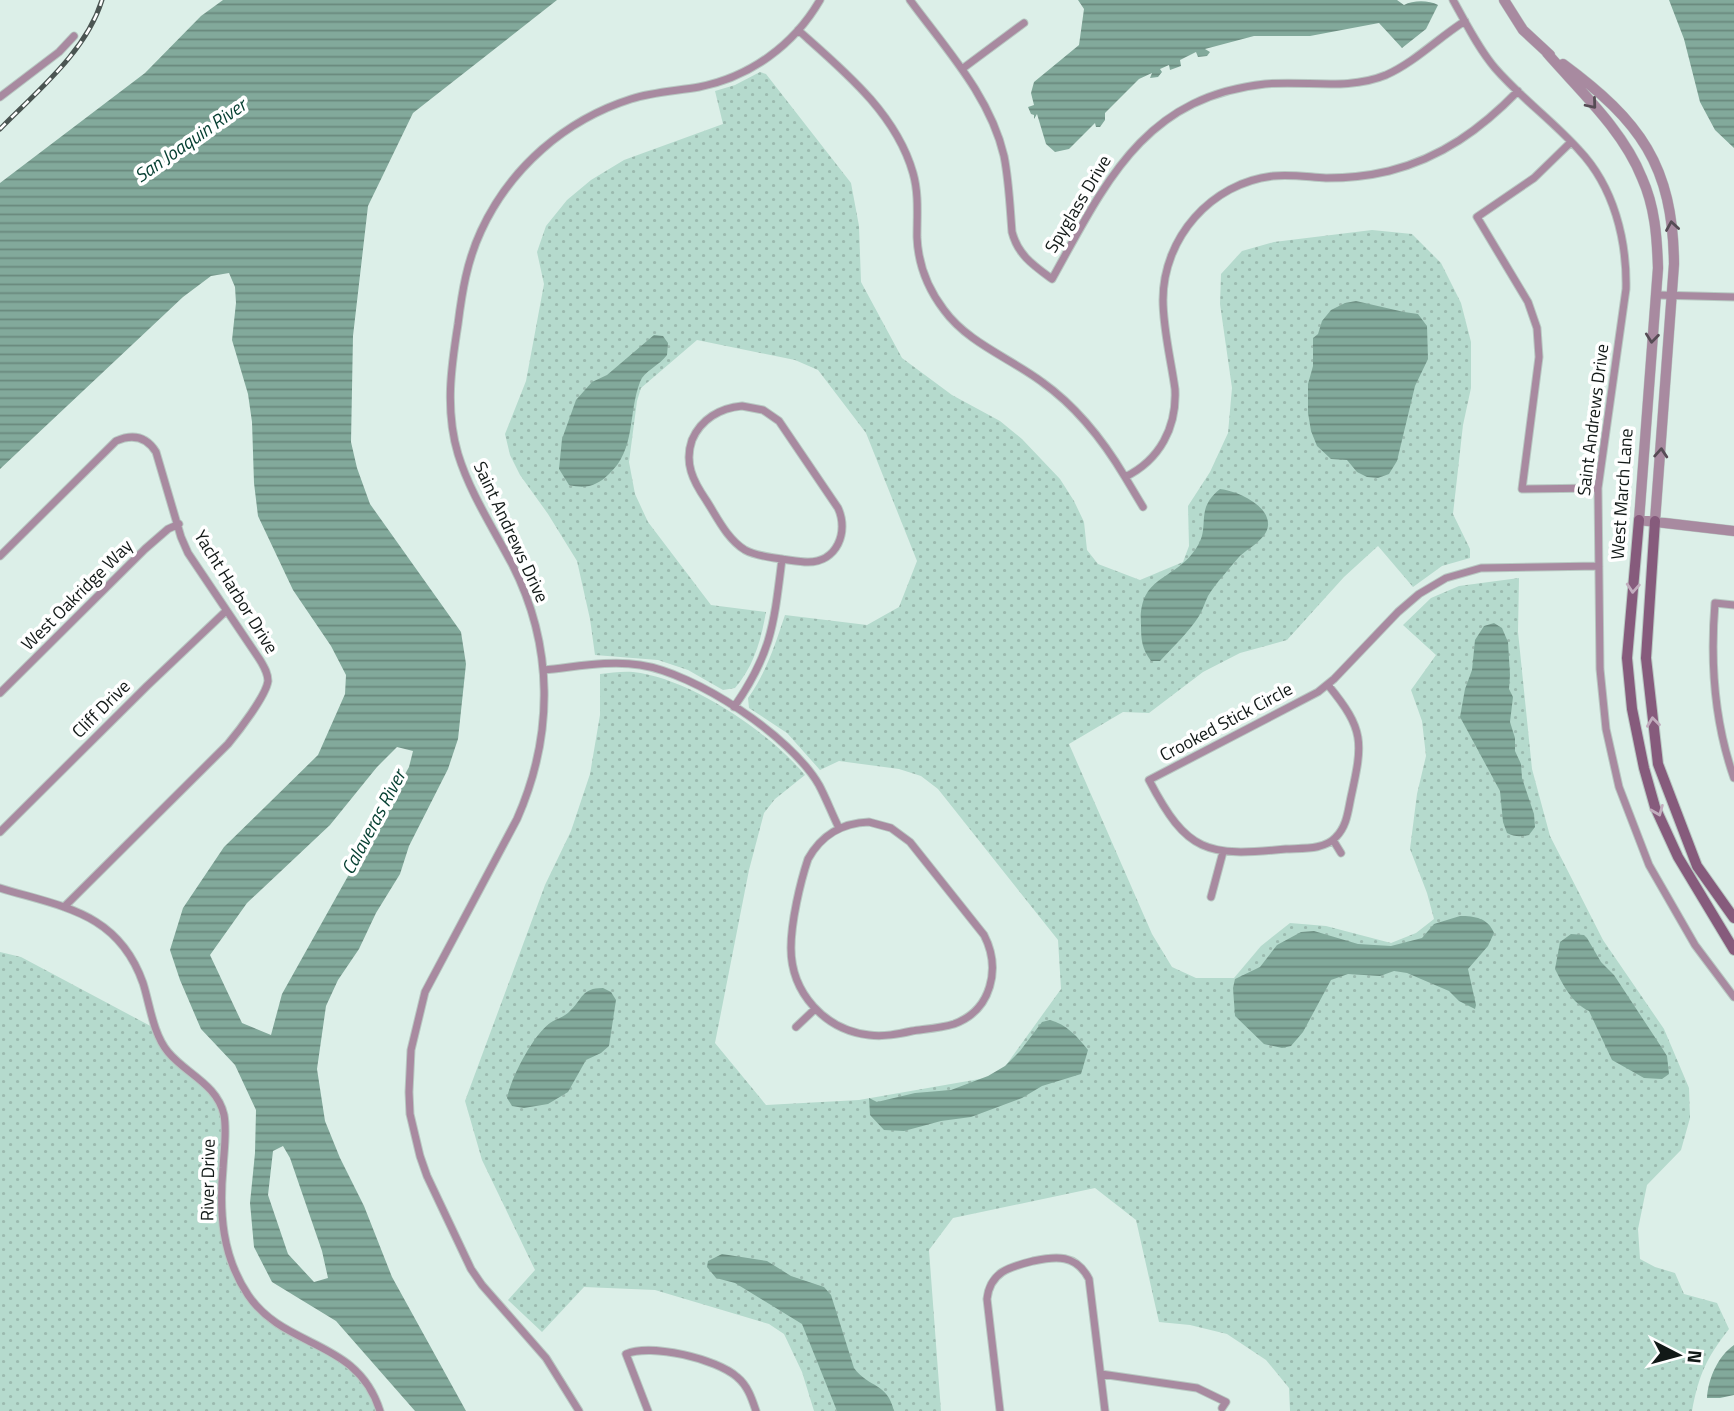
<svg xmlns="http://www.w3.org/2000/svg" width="1734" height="1411" font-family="'Titillium Web',sans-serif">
<defs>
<pattern id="grass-dots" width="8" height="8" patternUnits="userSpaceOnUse" patternTransform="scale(1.75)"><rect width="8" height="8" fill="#b5dacd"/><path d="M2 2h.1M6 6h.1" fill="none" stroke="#9bbaaf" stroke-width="1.8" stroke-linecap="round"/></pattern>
<pattern id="water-rules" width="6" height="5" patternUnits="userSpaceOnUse" patternTransform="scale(1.75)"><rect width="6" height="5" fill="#82a99b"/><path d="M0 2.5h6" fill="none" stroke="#69897d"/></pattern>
</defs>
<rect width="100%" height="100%" fill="#dcefe8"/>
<!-- grass -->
<path fill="url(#grass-dots)" d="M760,72L766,74L851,183L859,226L861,282L902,358L952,395L1000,421L1022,439L1060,479L1074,501L1084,522L1087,550L1098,564L1140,580L1183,562L1189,546L1188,506L1210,472L1228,433L1232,388L1220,304L1221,274L1242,251L1274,242L1372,230L1412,234L1441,263L1461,303L1471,342V388L1463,425L1453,514L1470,549V558L1442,566L1413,587L1378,546L1344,577L1287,640L1240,653L1203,672L1149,713L1123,712L1069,744L1152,934L1172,967L1196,978H1234L1261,946L1290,923L1326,926L1391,943L1416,933L1434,919L1427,893L1410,849L1417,794L1426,756L1422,721L1411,690L1436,655L1403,625L1431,598L1459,586L1519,578L1518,632L1532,769L1550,836L1603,940L1664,1029L1689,1088L1690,1118L1681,1150L1647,1185L1638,1229L1640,1259L1655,1267L1675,1273L1684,1294L1717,1303L1729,1329C1706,1359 1699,1374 1692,1411H1290L1289,1388L1266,1360L1227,1334L1190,1325L1159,1322L1136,1220L1095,1188L953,1218L929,1250L941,1411H814L802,1372L784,1334L769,1324L655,1290L584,1287L542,1332L508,1300L535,1270L482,1160L465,1101L545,885L571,831L590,774L600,715V674C611,673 622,671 633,672C690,678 769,732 805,775L775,799L764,813L749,870L715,1043L766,1105L859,1100L991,1077L1004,1068L1061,989L1058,940L938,789L921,776L899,769L839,761L820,770L787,733L749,708L748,698C766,673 775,645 785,615L867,625L899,607L917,561L866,433L818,370L795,360L697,340L641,388L637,401L629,462L635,494L648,522L711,605L766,612C761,640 754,666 735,688L723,690L688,670L658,660L595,655L590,619L577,561L548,514L520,475L510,455L505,434L526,381L544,284L537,252L546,226L567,200L591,180L624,160L723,124L715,91L735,85Z
M0,952L21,957L158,1030L169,1053L207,1085L221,1106L225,1135L221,1213L238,1279L267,1316L354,1368L375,1399L378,1411H0Z"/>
<!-- water -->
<path fill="url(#water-rules)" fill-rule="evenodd" d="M223,0H557L413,113L368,206L353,336L351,442L357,468L370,504L461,632L466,664L458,739L448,769L409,846L400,874L376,913L359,949L338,980L326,1006L317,1069L325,1121L340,1158L364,1206L392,1277L466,1411H415L336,1321L272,1282L254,1247L250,1203L255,1153L256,1110L235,1065L201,1029L180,980L170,950L183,908L224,847L318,755L345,694L346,675L331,646L293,590L258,516L254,483L252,422L248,394L232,340L236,303L235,287L229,273L211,276L183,297L0,469V183L145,73L201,16ZM397,747L413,751L409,767L282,994L271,1035L242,1023L210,955L247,903L330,825L377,767ZM283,1146L290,1158L322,1251L328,1278L314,1282L288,1254L268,1195L273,1151Z
M1078,0H1397L1404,5C1413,0 1429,0 1438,5L1426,29L1402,48L1379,23L1310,36H1254L1205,49L1210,52L1207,56L1198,57L1196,52L1180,60L1181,66L1170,70L1169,65L1160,69L1162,72L1158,77L1150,78L1152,73L1139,79L1105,113V120L1100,127H1096L1095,123L1069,149L1055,152L1046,144L1037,114L1034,119V115L1031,114L1028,107L1034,105L1031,93L1034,82L1079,45L1084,9Z
M1669,0H1734V148L1715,130L1700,102L1684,39Z
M1356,301L1404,312L1418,314L1427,326L1428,359L1415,386L1397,461L1389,474L1378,478L1367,477L1357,472L1347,460L1331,459L1317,446L1311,431L1308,413V384L1313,366V338L1318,334L1322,321L1331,310L1345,303Z
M654,335L663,336L668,343L667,355C660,365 644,371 640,382C628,413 636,450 609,474C597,486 586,489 569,485L559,469L562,439L576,400L592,382L607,375Z
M1220,489C1237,491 1270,505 1268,526C1266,540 1248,548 1239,557C1229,569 1216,583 1208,596C1205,602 1203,609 1199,616C1189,632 1173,647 1160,661H1151C1142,649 1141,640 1141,625C1138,574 1175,582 1197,547C1211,525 1194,510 1220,489Z
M1494,623L1502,628L1508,642L1510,675L1509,689L1513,697L1510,722L1515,738V751L1521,764L1522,778L1534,814L1535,827L1529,835C1520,837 1515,837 1507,833L1503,822L1500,791L1460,717L1465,689L1472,670L1475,640L1484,626Z
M1460,916C1475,916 1488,918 1494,933L1488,946L1468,969L1476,1005L1475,1009L1459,1001L1449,991L1407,973L1394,971L1380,976L1348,974L1331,980L1303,1032L1291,1046L1282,1048L1264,1044L1235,1016L1233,988L1235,979L1260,967L1277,945L1301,932L1314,931L1358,944L1391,946L1422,938L1434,924Z
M1571,934L1584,935L1587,938L1601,962L1614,975L1662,1048L1667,1056L1669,1074L1662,1079L1644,1078L1612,1060L1589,1011C1572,1003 1563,985 1555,969L1560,942Z
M603,988L611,992L616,1000L609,1046L601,1053L586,1060L568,1092L548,1104L524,1108L512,1106L507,1098C511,1078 533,1035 550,1023C556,1019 564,1017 569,1012C583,999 581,988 603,988Z
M1050,1020C1066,1024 1078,1037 1088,1050L1081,1074L1042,1086L1022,1098L971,1117L941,1121L904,1131L884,1130L870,1115L869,1098L877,1102L915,1093L951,1090L988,1076L1005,1066L1020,1051L1042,1022Z
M722,1254L767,1261L791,1276L824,1287L831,1295L854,1368C870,1389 887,1382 894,1411H837L802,1324L735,1283L716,1278L707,1267L708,1261Z
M1734,1345V1395L1720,1398H1707C1708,1379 1718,1356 1734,1345Z"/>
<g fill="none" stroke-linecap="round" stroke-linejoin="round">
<!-- minor casing -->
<g stroke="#b8c8c2" stroke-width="9">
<path id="minor" d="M910,0C946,49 990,96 1004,156C1009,181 1010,207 1012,232C1018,255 1033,265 1052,279C1105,184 1143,97 1265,84C1306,80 1347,91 1386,75C1415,62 1438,38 1465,21
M1453,0C1466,23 1478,48 1495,68C1521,98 1553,121 1579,150C1614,187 1627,240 1626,289L1598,488L1600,669L1606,729L1619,787L1649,865L1695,945L1734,997
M798,30C843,70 896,113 913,173C919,194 917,215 917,237C918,263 928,289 944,310C968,343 1010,358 1042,382C1077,407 1103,440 1125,477C1160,460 1177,427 1175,389C1171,360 1163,329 1163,300C1163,238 1211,183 1273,176C1290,174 1308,177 1326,178C1347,178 1368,176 1389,171C1441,158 1481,129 1518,91
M962,69L1024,23
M0,97L59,52L74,36
M1571,142L1534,178L1477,217L1528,302L1537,328L1539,357L1522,489L1598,488
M1656,295L1734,297
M742,406L763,410L779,421L838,508C849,532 837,562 808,562C799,562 790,560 781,559C769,557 756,556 745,550C727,539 717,517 706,500C693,481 684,463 692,440C701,419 720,408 742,406Z
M1125,477L1143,507
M0,556L116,441C132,434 146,436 156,452L181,537L188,553L260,660C264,667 268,673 268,681C266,696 238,732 228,744L64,907
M1734,605L1715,603C1710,663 1714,721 1734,778
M544,670C576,667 609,660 640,665C695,673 791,736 819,785C826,798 832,814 839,828
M1328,685C1365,730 1363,742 1351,797C1348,811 1347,826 1336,837C1324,850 1303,848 1286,849C1207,857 1187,853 1149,780L1318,692L1334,679L1398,612L1419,594L1446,578L1481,568L1599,566
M0,693L145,549L168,529L179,524
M734,707C772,653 774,623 782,559
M869,822L891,828L910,842L984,935C1001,968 992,1010 954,1024C941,1028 926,1029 912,1031C898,1034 884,1037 869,1035C825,1030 791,993 791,948C791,922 800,883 808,859C822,834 842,823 869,822Z
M0,832L147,686L226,611
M1333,840L1341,853
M0,888C62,907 118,912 143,983C150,1005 153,1034 168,1052C186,1074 217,1084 224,1115C227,1132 224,1150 223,1168C219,1213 222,1256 248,1295C285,1350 357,1338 380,1411
M1211,897L1223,852
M796,1027L815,1009
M1101,1374L1197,1388L1226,1402L1222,1408
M579,1411L546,1358L482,1285L471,1269L427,1176L420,1156L410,1114L409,1092L411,1050L425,992L517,819C554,735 554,646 512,564C493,528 470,493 458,454C445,410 451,368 458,324C462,292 467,261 481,231C510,168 565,120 631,99C653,92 676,91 699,87C750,77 794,45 820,0
M648,1411L626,1354C651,1343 717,1359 737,1377C748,1386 752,1399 756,1411
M1000,1411L987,1299C990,1272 1009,1267 1033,1261C1056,1256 1076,1254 1089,1279L1105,1411"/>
</g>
<!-- tertiary casing -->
<g stroke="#b8c8c2" stroke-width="11">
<path id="tertiary" d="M1504,0L1523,30L1550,55
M1547,53C1580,91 1623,130 1642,178C1655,207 1657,237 1658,268L1639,520L1734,531
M1563,64C1640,121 1673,165 1674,264L1655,521"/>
</g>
<!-- secondary casing -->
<g stroke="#b8c8c2" stroke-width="12">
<path id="secondary" d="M1639,520L1627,658L1632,709L1644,768L1655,807L1678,857L1734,950
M1655,521L1646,658L1658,764L1697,866L1734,918"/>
</g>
<!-- minor -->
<use href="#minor" stroke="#a88aa0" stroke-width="7"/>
<!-- tertiary -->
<use href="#tertiary" stroke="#a88aa0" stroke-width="10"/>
<!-- secondary -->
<use href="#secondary" stroke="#865b7c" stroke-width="10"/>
<!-- rail casing -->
<g stroke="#4b5552" stroke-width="5">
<path id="rail" d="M0,129C37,91 86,52 102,0"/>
</g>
<!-- rail -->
<use href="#rail" stroke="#fff" stroke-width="2.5" stroke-dasharray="8" stroke-linecap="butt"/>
</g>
<!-- one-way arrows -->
<defs><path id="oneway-chevron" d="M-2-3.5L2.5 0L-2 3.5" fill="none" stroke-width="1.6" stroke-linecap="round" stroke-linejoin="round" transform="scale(1.75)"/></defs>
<g stroke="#564c55">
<use href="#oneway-chevron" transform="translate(1592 104) rotate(50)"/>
<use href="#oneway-chevron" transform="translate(1672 226) rotate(-99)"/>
<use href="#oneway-chevron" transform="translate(1652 338) rotate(96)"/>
<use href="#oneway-chevron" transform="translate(1661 453) rotate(-86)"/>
</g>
<g stroke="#c2adbe">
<use href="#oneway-chevron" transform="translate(1633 588) rotate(94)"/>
<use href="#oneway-chevron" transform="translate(1653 722) rotate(-97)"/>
<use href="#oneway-chevron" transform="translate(1658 811) rotate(68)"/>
</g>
<g text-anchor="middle" stroke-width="7" stroke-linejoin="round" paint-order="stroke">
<!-- street labels -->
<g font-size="18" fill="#121917" stroke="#fff">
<text transform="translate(1078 204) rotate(-59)" y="6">Spyglass Drive</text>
<text transform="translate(1593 420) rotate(-83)" y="6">Saint Andrews Drive</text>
<text transform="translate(1622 494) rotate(-86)" y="6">West March Lane</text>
<text transform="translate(511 532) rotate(65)" y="6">Saint Andrews Drive</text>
<text transform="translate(236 592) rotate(58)" y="6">Yacht Harbor Drive</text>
<text transform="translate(77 595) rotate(-45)" y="6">West Oakridge Way</text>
<text transform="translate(101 709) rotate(-45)" y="6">Cliff Drive</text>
<text transform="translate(1226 722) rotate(-28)" y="6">Crooked Stick Circle</text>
<text transform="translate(208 1180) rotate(-89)" y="6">River Drive</text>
</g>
<!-- water labels -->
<g font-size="19" font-style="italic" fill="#043e30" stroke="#fff">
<text transform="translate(190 140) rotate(-35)" y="7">San Joaquin River</text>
<text transform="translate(373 822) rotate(-62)" y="7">Calaveras River</text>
</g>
</g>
<!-- north arrow -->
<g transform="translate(1678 1355) rotate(96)" stroke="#ffffff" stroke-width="5" paint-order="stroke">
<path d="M0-5L12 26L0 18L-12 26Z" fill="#121917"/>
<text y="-10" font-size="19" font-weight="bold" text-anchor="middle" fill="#121917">N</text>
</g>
</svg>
